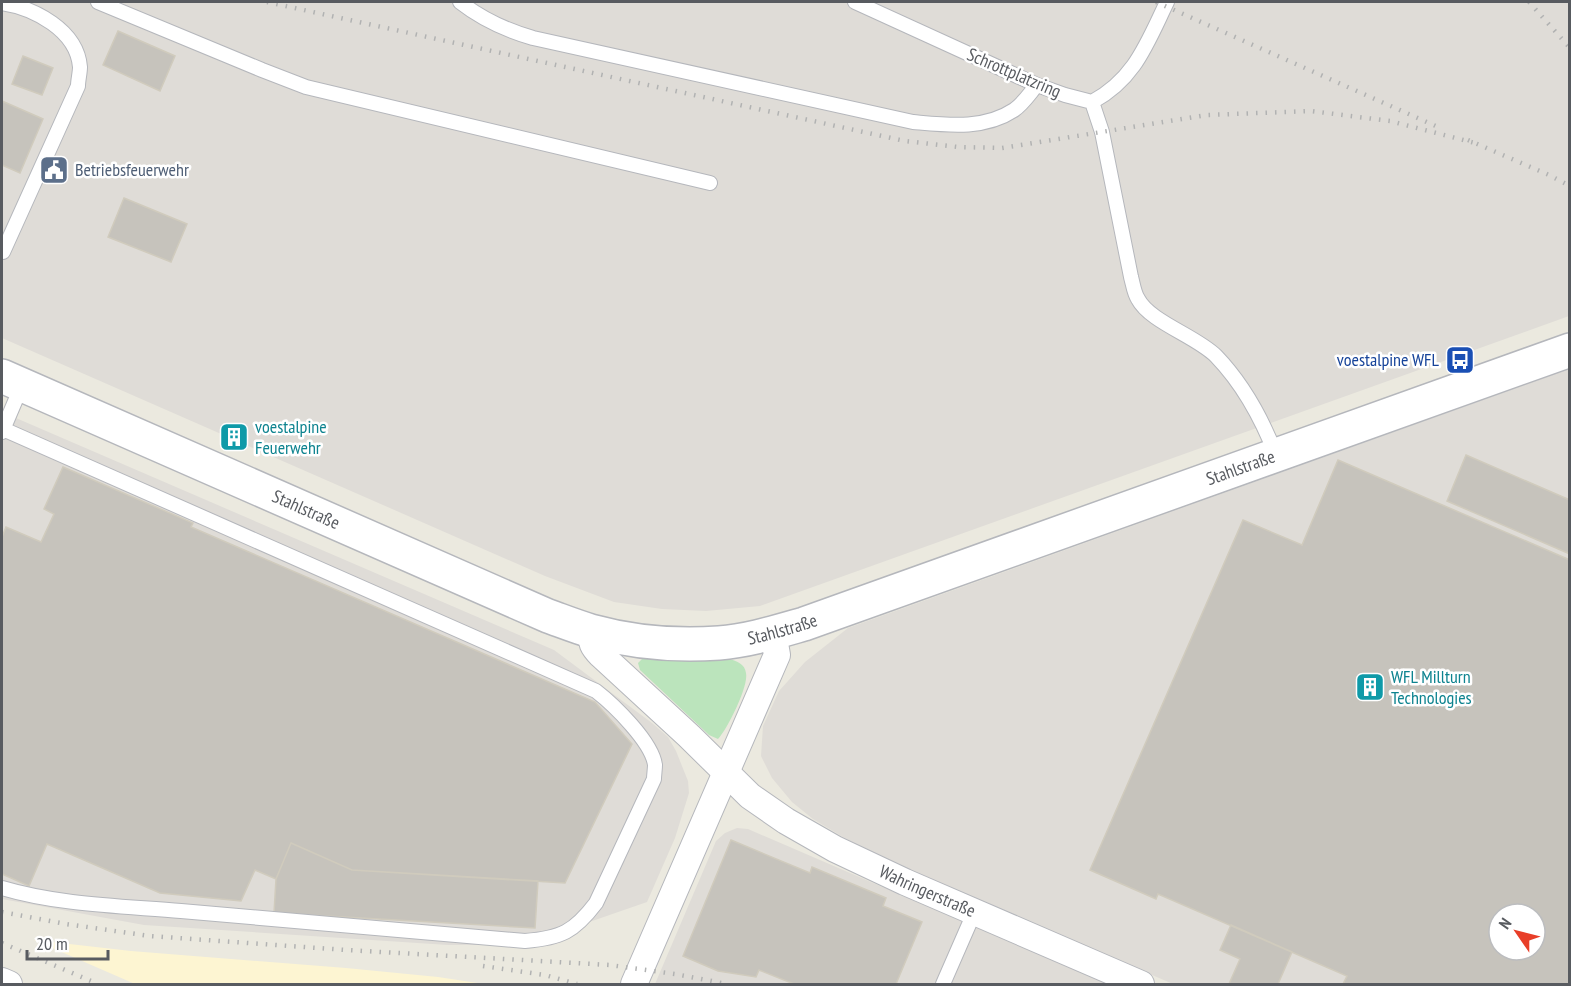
<svg xmlns="http://www.w3.org/2000/svg" width="1571" height="986" font-family="'PT Sans Narrow',sans-serif">
<rect width="100%" height="100%" fill="#ebe9df"/>
<!-- commercial -->
<path fill="#fdf5d2" d="M34,940L131,951L346,968L438,977L484,984H135Z"/>
<!-- industrial -->
<path fill="#dfdcd7" fill-rule="evenodd" d="M2,2H1569V316L760,606L706,611L662,609L614,602L545,576L2,338Z
M1569,369V984H1173L910,871L843,837L813,819L792,802L772,778L761,756L763,726L779,691L805,662L848,628ZM1499,914H1535V950H1499Z
M2,412L554,650L652,723L668,737L676,751L688,781L689,793L675,838L647,902L523,945H448L144,925L2,899Z
M737,828L748,829L1107,984H655L716,841L725,833Z"/>
<!-- green -->
<path fill="#bbe4bc" d="M643,658L729,659C737,661 745,664 746,673C749,686 727,730 718,739L709,735L640,670L638,663Z"/>
<!-- building -->
<path fill="#c6c3bc" stroke="#d0cbbd" stroke-width="1.5" fill-rule="evenodd" d="M118,31L175,56L160,91L103,65Z
M23,56L53,68L42,95L12,84Z
M2,101L43,119L20,173L2,165Z
M124,198L187,224L171,262L108,237Z
M226,430L243,437L241,443L224,436Z
M1466,455L1570,500V554L1447,501Z
M1338,460L1570,560V984H1343L1347,976L1158,894L1156,899L1090,870L1243,520L1302,545ZM1499,914H1535V950H1499Z
M63,467L193,523L191,527L595,702L632,744L565,883L352,870L291,843L276,879L255,870L241,901L160,893L47,844L29,886L2,874V537L6,527L41,542L54,514L44,509Z
M731,840L810,873L812,867L886,898L883,906L922,922L896,984H794L759,970L756,977L718,971L683,956Z
M291,843L352,870L538,881L535,928L274,913L276,879Z
M1231,925L1292,952L1278,984H1229L1240,959L1220,950Z"/>
<g fill="none" stroke-linecap="round" stroke-linejoin="round">
<!-- service casing -->
<g stroke="#b5b7bc" stroke-width="16">
<path id="service" d="M98,2L262,70L306,87L710,183
M460,2C483,20 505,30 533,38L913,122C947,125 984,130 1014,110C1023,104 1030,93 1037,85
M855,2L1037,85L1065,95L1092,102C1135,79 1147,43 1167,2
M2,3C34,8 77,30 80,67C80,73 78,80 78,86L3,252L2,251
M1092,102L1102,132L1131,277C1133,284 1134,293 1138,299C1150,322 1196,336 1216,356C1244,385 1262,419 1276,455
M2,432L22,385
M2,888C59,905 122,906 181,911C296,922 411,932 525,941C561,938 574,932 596,903L654,779C654,775 655,769 655,765C652,742 614,705 596,691L3,429
M943,984L974,913"/>
</g>
<!-- minor casing -->
<g stroke="#b5b7bc" stroke-width="28">
<g id="minor">
<path id="s1" d="M592,631C590,642 593,647 601,655L689,736L750,796L786,821L835,849L905,882L1141,984"/>
<path d="M2,981L9,984"/>
<path d="M634,984L777,655L773,632"/>
</g>
</g>
<!-- tertiary casing -->
<g stroke="#b5b7bc" stroke-width="36">
<g id="tertiary">
<path id="s2" d="M2,376L548,616C562,621 577,627 591,631C631,642 677,646 719,643C747,641 776,632 804,624L1570,350"/>
</g>
</g>
<!-- service -->
<use href="#service" stroke="#fff" stroke-width="14"/>
<!-- minor -->
<use href="#minor" stroke="#fff" stroke-width="26"/>
<!-- tertiary -->
<use href="#tertiary" stroke="#fff" stroke-width="33"/>
<!-- rail -->
<path stroke="#b1b2b2" stroke-width="4.5" stroke-dasharray="1.5 8" stroke-linecap="butt" d="M267,2L905,141L958,147L1002,148L1207,115L1311,111L1390,121L1475,143
M1156,2L1438,127
M1529,2L1570,48
M1468,140L1549,175L1570,186
M2,912L66,924L150,936L346,950L610,965L675,974L727,984
M2,943L98,984
M483,966L545,975L577,984"/>
</g>
<!-- icons -->
<defs>
<g id="civic-square" transform="scale(1.5)"><rect x="-9" y="-9" width="18" height="18" rx="4" fill="#5c6f8a" stroke="#fff"/><path d="M-.6-6.5H3V-4.5H.6V-3L4-1V1h2V6H-6V1h2V-1L-.6-3ZM-1.2 2.5V6h2.4V2.5Z" fill="#fff"/></g>
<g id="bus-square" transform="scale(1.5)"><rect x="-9" y="-9" width="18" height="18" rx="4" fill="#1a4fb4" stroke="#fff"/><path d="M-5-6H5V4H4V6H2V4H-2V6H-4V4H-5ZM-3.5-4V0h7V-4ZM-3.5 1.2v1.5H-2V1.2ZM2 1.2v1.5H3.5V1.2Z" fill="#fff"/></g>
<g id="building-square" transform="scale(1.5)"><rect x="-9" y="-9" width="18" height="18" rx="4" fill="#0f9aa8" stroke="#fff"/><path d="M-4-6H4V6H1V3H-1V6H-4ZM-2.5-4.3h1.7v1.8h-1.7ZM.8-4.3h1.7v1.8H.8ZM-2.5-1h1.7V.8h-1.7ZM.8-1h1.7V.8H.8Z" fill="#fff"/></g>
</defs>
<g fill-rule="evenodd">
<use href="#civic-square" x="54" y="170"/>
<use href="#bus-square" x="1460" y="360"/>
<use href="#building-square" x="234" y="437"/>
<use href="#building-square" x="1370" y="687"/>
</g>
<g text-anchor="middle" stroke-width="5" stroke-linejoin="round" paint-order="stroke">
<!-- street labels -->
<g font-size="18" fill="#585b60" stroke="#fff">
<text transform="translate(1014 73) rotate(23)" y="6">Schrottplatzring</text>
<text dy="6" stroke="none"><textPath href="#s2" startOffset="1322">Stahlstraße</textPath></text>
<text dy="6" stroke="none"><textPath href="#s2" startOffset="332">Stahlstraße</textPath></text>
<text dy="6" stroke="none"><textPath href="#s2" startOffset="836">Stahlstraße</textPath></text>
<text dy="6" stroke="none"><textPath href="#s1" startOffset="434">Wahringerstraße</textPath></text>
</g>
<!-- service labels -->
<g font-size="18" fill="#4e5e75" stroke="#fff" text-anchor="start">
<text x="75" y="176">Betriebsfeuerwehr</text>
</g>
<!-- transit labels -->
<g font-size="18" fill="#164399" stroke="#fff" text-anchor="end">
<text x="1439" y="366">voestalpine WFL</text>
</g>
<!-- culture labels -->
<g font-size="18" fill="#0d838f" stroke="#fff" text-anchor="start">
<text x="255" y="433">voestalpine<tspan x="255" dy="21">Feuerwehr</tspan></text>
<text x="1391" y="683">WFL Millturn<tspan x="1391" dy="21">Technologies</tspan></text>
</g>
</g>
<!-- border -->
<rect width="1571" height="986" fill="none" stroke="#585b60" stroke-width="6"/>
<!-- north arrow -->
<g transform="translate(1517 932) rotate(305)"><circle r="28" fill="#ffffff" stroke="#bcbdbf" stroke-width="1.5"/>
<path d="M0-4.5L10 22L0 15L-10 22Z" fill="#e83e28"/>
<text y="-9" font-size="16" font-weight="bold" text-anchor="middle" fill="#585b60">N</text>
</g>
<!-- scale -->
<path d="M27 950v9h81v-9" fill="none" stroke="#585b60" stroke-width="3"/>
<text x="36" y="950" font-size="18" fill="#585b60" stroke="#ffffff" stroke-width="4.5" paint-order="stroke">20 m</text>
</svg>
